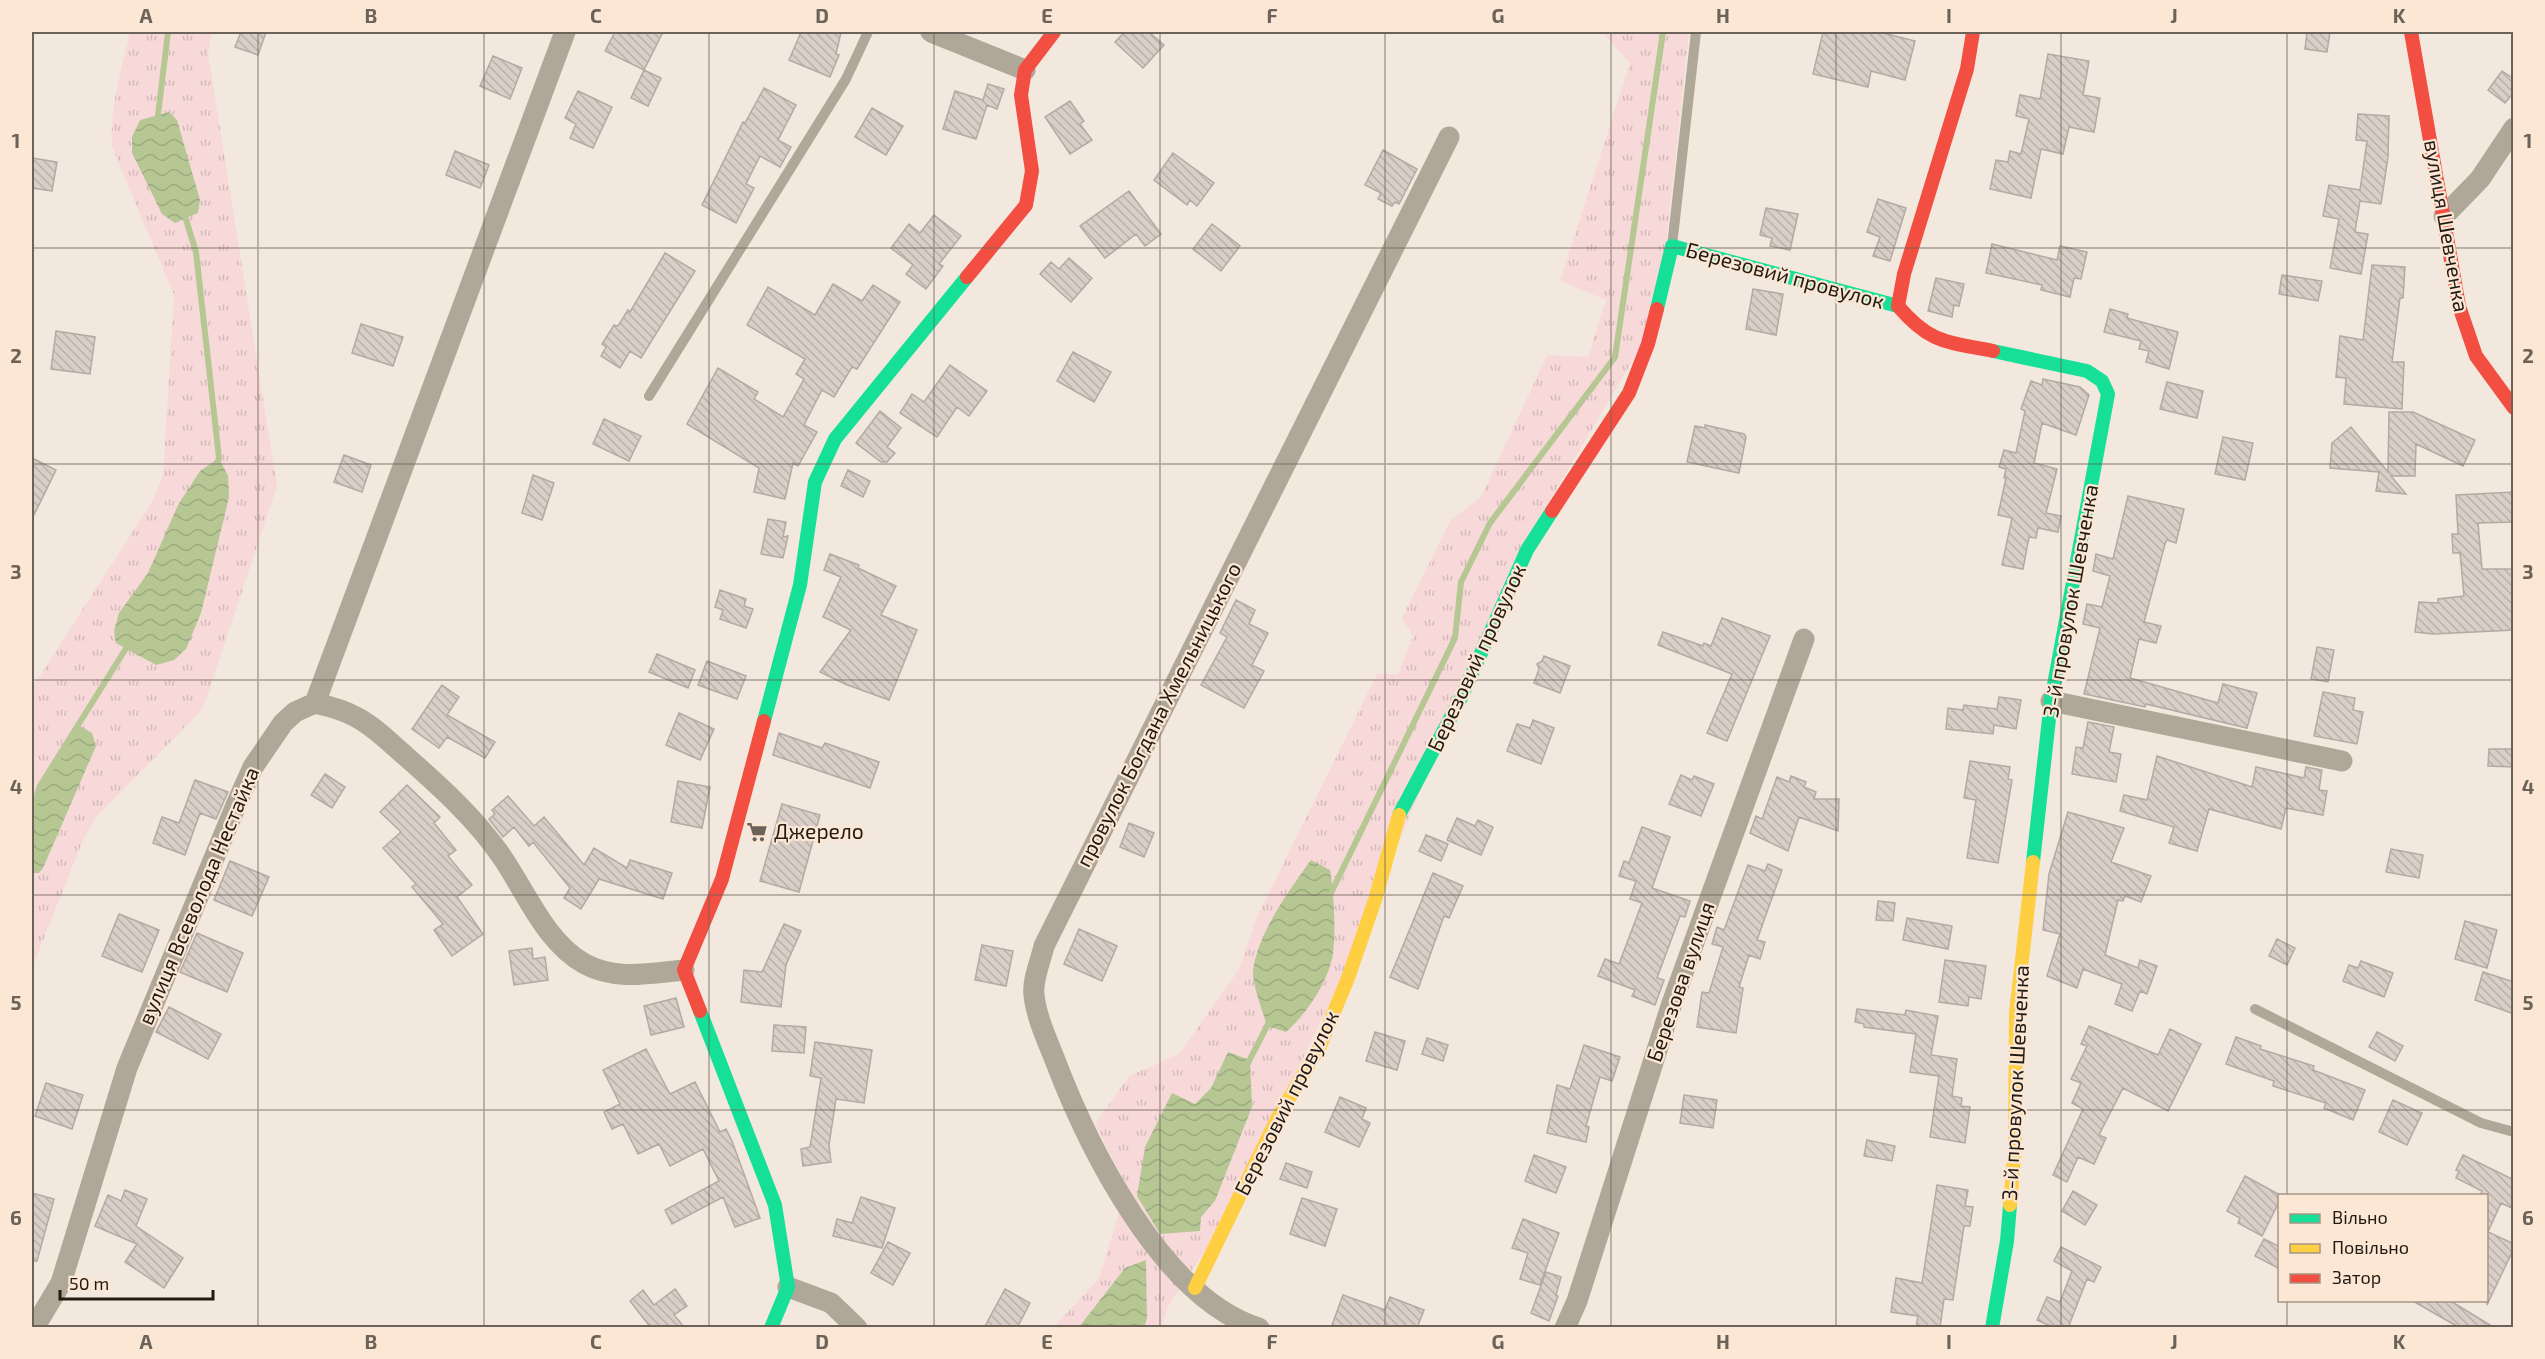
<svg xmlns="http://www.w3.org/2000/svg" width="2545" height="1359" font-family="'Exo 2',sans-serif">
<defs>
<pattern id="grass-tufts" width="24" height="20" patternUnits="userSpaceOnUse" patternTransform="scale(1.5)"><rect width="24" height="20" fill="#f8d9da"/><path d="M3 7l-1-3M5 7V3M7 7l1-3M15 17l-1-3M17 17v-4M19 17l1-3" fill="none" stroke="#d4baba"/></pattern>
<pattern id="water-waves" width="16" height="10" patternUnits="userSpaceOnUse" patternTransform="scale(1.5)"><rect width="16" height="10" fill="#b6c794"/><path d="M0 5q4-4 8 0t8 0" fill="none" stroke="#9caa7f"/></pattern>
<pattern id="building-back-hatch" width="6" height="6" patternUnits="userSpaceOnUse" patternTransform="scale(1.5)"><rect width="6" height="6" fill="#d9cfc8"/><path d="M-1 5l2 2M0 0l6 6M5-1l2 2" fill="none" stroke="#bab1ab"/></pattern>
</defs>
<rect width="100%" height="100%" fill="#f3e8dd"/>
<!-- grass -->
<path fill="url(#grass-tufts)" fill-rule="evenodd" d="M130,32H212L208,53L277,486L205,703L199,713L96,817L83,840L32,968V688L153,500L163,474L174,295L112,147C109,108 122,69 130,32Z
M1602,32H1689L1666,245L1643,343L1522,547L1343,976L1222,1225L1169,1305L1161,1327H1144L1147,1319L1146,1261L1125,1268L1079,1327L1053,1328L1099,1278L1127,1187L1095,1124L1129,1076L1179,1054L1240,968L1256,919L1377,674H1398L1413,636L1402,618L1451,520L1481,497L1547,355L1588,357L1606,300L1560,281L1630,63ZM1228,1053L1252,1107L1215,1201L1200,1217L1195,1104L1211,1088Z"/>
<!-- water -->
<path fill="url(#water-waves)" d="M169,112L177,120L200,200L198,213L175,223L162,214L132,153V137L140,120Z
M219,458L228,476L229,497L201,613L186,649L174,660L156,665L116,643L114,631L119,613L148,573L178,505L200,471Z
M78,725L92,733L96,746L43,868L39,873H34L32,811L40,786Z
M1311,860L1330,870C1334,890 1337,945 1331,963C1323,989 1306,1014 1286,1032L1267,1026C1263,1012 1252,984 1253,971C1257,934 1290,889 1311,860Z
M1228,1052L1250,1060L1252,1107L1215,1201L1201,1217L1200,1231L1160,1234L1137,1196L1145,1147L1172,1093L1195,1104L1211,1088Z
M1146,1260L1147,1319L1144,1327H1079L1125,1268Z"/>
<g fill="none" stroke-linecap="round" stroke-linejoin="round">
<!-- stream -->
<path stroke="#b6c794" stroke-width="6" d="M157,123L168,32
M184,213L196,252L219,458L217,463
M32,811L40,786L130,642
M1330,895L1455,638L1461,582L1490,523L1615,357L1663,32
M1246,1067L1270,1020"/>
</g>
<!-- building -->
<path fill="url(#building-back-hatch)" stroke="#b4a9a3" stroke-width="1.5" d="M241,32H266L258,55L235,47Z
M615,32H663L644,70L605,51Z
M801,32H841L836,54L839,55L830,77L789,60Z
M1125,32H1149L1164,45L1143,68L1115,42Z
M1823,32H1879L1915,41L1905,80L1871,71L1868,87L1813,74Z
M2307,32H2330L2327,52L2305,49Z
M2048,54L2089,61L2083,95L2100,98L2094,132L2069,127L2063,154L2041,149L2031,198L1990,189L1996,160L2008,162L2010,151L2021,154L2029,119L2016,116L2020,95L2040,99Z
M493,56L522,68L510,99L480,86Z
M644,70L661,78L648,106L631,98Z
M2502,71L2514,79V92L2505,103L2488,90Z
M988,84L1004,89L997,109L987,105L976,139L943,129L955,91L983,100Z
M764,88L796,105L778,140L791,147L780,167L760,156L746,184L754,188L736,223L702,205L743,122L745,123Z
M578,91L612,107L593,148L570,138L576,124L565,118Z
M1070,101L1084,121L1080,124L1092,140L1070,154L1045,117Z
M872,108L903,126L886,155L855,137Z
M2358,114L2389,116L2388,157L2381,204L2360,201L2355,232L2368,234L2361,274L2330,268L2339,219L2323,216L2329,185L2360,190L2367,141L2356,140Z
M1383,150L1417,169L1399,204L1395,202L1392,206L1378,199L1381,193L1365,185Z
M455,151L489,165L480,188L446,175Z
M1173,153L1214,183L1197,206L1190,200L1187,205L1154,180Z
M32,158L57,162L52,191L32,188Z
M1129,191L1161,234L1145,246L1136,234L1105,258L1080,226Z
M1878,199L1906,208L1890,261L1873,256L1880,237L1867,232Z
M1766,208L1798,214L1790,250L1770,246L1772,238L1760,235Z
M934,215L961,236L939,264L943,266L926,289L906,274L913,265L891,248L909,224L920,233Z
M1212,224L1240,246L1221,271L1193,249Z
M1992,244L2057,260L2060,246L2087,252L2081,279L2074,278L2070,297L2041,290L2042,285L1986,273Z
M665,253L695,271L641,358L630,351L620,368L601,356L606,347L602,344L614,325L618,326L628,310L630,312Z
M1069,258L1092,278L1071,302L1040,274L1051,262L1059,269Z
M2372,265L2405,267L2403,298H2400L2392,362H2404L2402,409L2344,404L2346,378L2336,377L2340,336L2363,340Z
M2282,275L2322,281L2318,301L2279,294Z
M1936,278L1964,284L1959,306L1954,305L1952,317L1928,311Z
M833,284L862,301L873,285L900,302L857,369L852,367L834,397L822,390L804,425L817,432L798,466L793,463L785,499L754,492L759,468L687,424L718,368L758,392L754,399L783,417L804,379L796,374L805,359L747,325L768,287L815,315Z
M1753,289L1783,294L1776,335L1746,329Z
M2110,309L2128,314L2127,318L2178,332L2169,369L2146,362L2149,351L2139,349L2141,341L2104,332Z
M361,324L403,337L393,366L352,353Z
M56,331L95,337L90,374L51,369Z
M1073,352L1111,372L1094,402L1057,381Z
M950,365L987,391L969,416L957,407L937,437L900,413L912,394L924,402Z
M2043,379L2080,387L2089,395L2076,435L2042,423L2034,463L2057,469L2046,513L2061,516L2058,532L2038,528L2036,538L2029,537L2023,569L2002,565L2012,518L1998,515L2006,478H2004L2006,469L1999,467L2004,450L2016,453L2025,411L2021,409L2031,381L2042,385Z
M2167,382L2203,391L2197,418L2160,409Z
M880,411L901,428L887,447L895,453L887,462H881L856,443Z
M2389,412H2413L2475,440L2463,466L2416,444L2415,476H2391L2406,494L2376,491L2379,472L2330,468L2332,443L2351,427L2388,472Z
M604,419L641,436L629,461L593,444Z
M1705,425L1744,434L1746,437L1739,473L1687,462L1695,426L1705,428Z
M2223,437L2253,443L2245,480L2215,474Z
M344,455L371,465L362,492L334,482Z
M32,458L56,470L32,519Z
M848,470L870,481L863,497L841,486Z
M533,475L554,483L542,520L522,513Z
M2514,492V522L2478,523L2482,569H2514V630L2433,634L2415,632L2419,602L2438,603V599L2464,596L2460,553H2453L2452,534H2458L2456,495Z
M2128,496L2184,509L2176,543L2167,540L2165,544L2144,622L2161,626L2156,643L2139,639L2130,678L2218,703L2223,684L2257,693L2247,728L2146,704L2145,707L2084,694L2100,628L2083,624L2087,604L2102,607L2110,576L2093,571L2096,554L2113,559Z
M768,519L786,522L783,537L788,536L783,558L761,554Z
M830,554L859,565L858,568L896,586L881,615L917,630L889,700L845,684L820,672L851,630L823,617L841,577L824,570Z
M720,590L746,599L744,606L753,609L746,628L720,619L723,610L715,607Z
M1236,600L1255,610L1249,624L1268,633L1252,665L1264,671L1244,708L1201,685L1227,637L1220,633Z
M1722,618L1770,636L1727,741L1707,733L1732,674L1658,645L1663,632L1703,646L1704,643L1711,646Z
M2317,647L2334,650L2328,682L2311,679Z
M657,654L695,670L688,688L649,672Z
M1544,656L1570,666L1560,693L1534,683L1539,669L1537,664L1542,661Z
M707,661L746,676L737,699L698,685Z
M442,685L459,697L447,715L495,742L485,758L447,737L439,748L412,729Z
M2323,692L2355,698L2353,710L2363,712L2357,744L2314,736Z
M1999,697L2021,700L2016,729L1994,725L1993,734L1946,729L1948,708L1963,710L1964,705L1997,709Z
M679,713L714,729L700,760L666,745Z
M1533,720L1554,728L1541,764L1507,751L1517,724L1530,728Z
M2088,722L2114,727L2109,752L2121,754L2116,782L2072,774L2076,747L2083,748Z
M779,733L822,748L825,743L879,762L870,788L773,755Z
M2489,749H2514V767L2488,766Z
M2157,756L2252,787L2256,767L2304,778L2306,767L2322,770L2319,790L2327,791L2323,815L2286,808L2281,829L2209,809L2197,851L2169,843L2174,827L2120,811L2124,795L2147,800Z
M1970,761L2010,767L2008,779L2012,780L1998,863L1967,858L1976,800L1964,798Z
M325,774L345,787L332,808L311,795Z
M1681,775L1692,780L1694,776L1714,784L1701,816L1669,804Z
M1791,776L1806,782L1804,787L1816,792L1814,799H1839L1838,831L1799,817L1788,851L1750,833L1756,816L1762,819L1777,777L1789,782Z
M195,780L228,792L216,819L200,813L185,855L153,843L162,817L179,823Z
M678,781L710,787L702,828L671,822Z
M407,785L440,817L434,823L456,850L448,856L472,885L457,897L483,934L452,956L434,930L443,924L412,887L416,884L383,848L401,832L380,812Z
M508,796L534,826L544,817L584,865L594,848L627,868L630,860L672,873L663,899L599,879L581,909L564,898L570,888L533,842L529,846L514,827L503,837L489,819L495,814L492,810Z
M782,804L820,815L799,892L760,881Z
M2068,812L2124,828L2111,862L2151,876L2141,902L2125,896L2123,901L2118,900L2105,955L2138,968L2140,960L2157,966L2147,994L2140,991L2132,1011L2115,1004L2122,984L2083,969L2077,988L2047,976L2060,934L2043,930L2049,874Z
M1457,818L1475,826L1478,820L1493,827L1481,855L1447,840Z
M1129,823L1154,833L1144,857L1120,847Z
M1642,827L1670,837L1652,888L1690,901L1685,917L1680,916L1657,978L1664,980L1655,1005L1632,996L1635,990L1598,976L1605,959L1619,964L1642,903L1630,899L1636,881L1619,876L1624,861L1629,863Z
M1426,835L1448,844L1441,861L1419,851Z
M2391,849L2423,855L2419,878L2386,872Z
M230,861L269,877L252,916L214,900Z
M1768,864L1782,870L1757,940L1765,942L1760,959L1749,955L1739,987L1743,988L1736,1033L1697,1027L1702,992L1709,993L1723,947L1712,944L1717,927L1724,930L1748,865L1765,871Z
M1433,873L1463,886L1449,918L1444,916L1418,989L1390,977Z
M1878,901L1895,903L1893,921L1876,920Z
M119,914L159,930L142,972L102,956Z
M1907,918L1952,926L1948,949L1903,940Z
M2465,921L2497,930L2487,968L2455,959Z
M784,924L801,931L786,965L781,1007L741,1002L744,970L762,972Z
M1079,929L1117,946L1102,981L1064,964Z
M197,933L243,953L227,992L180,972Z
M2277,939L2295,948L2287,965L2269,956Z
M982,945L1013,951L1006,986L975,980Z
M532,948L533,959L545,957L548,980L514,985L509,951Z
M1945,960L1986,966L1981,999L1969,997L1968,1006L1939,1002Z
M2361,961L2393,973L2384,997L2343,981L2349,965L2358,968Z
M2483,972L2514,982V1014L2475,1000Z
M676,998L684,1027L651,1035L644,1006Z
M169,1007L221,1034L208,1059L156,1032Z
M1857,1009L1905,1015L1906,1010L1938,1016L1931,1055L1957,1059L1952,1096L1962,1098L1961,1106L1970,1107L1965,1143L1930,1137L1939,1076L1910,1072L1916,1034L1864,1027V1024L1855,1022Z
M774,1025L806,1027L804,1053L772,1051Z
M2089,1026L2158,1055L2170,1029L2201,1044L2168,1111L2123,1088L2099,1135L2106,1138L2094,1164L2078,1157L2067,1182L2053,1175L2083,1109L2072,1103L2081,1083L2071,1079L2087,1046L2081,1044Z
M1375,1032L1405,1041L1397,1070L1366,1061Z
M2377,1032L2403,1046L2395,1061L2369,1047Z
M2236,1037L2261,1046L2260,1049L2314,1066L2313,1070L2365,1090L2353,1120L2324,1108L2326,1103L2273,1086L2274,1081L2226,1064Z
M1427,1038L1448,1045L1443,1061L1422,1054Z
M815,1042L872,1050L864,1103L836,1099L829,1145L831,1162L803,1166L801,1149L810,1147L821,1078L810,1076Z
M1584,1045L1620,1057L1612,1081L1600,1077L1586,1126L1589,1127L1586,1142L1547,1133L1557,1085L1570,1089Z
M646,1049L670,1094L695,1082L720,1132L726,1129L732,1141L760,1218L735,1227L723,1197L672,1224L665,1210L719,1181L703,1149L670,1166L659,1144L638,1154L623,1124L612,1129L604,1112L620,1104L603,1070Z
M46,1083L83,1095L72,1129L35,1116Z
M1684,1095L1717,1100L1713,1128L1680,1123Z
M1340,1097L1366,1108L1362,1119L1370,1123L1359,1147L1325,1132Z
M2393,1100L2422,1113L2407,1145L2379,1132Z
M1867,1140L1895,1146L1892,1161L1864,1156Z
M1534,1155L1566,1167L1556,1193L1525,1181Z
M2463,1155L2514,1180V1209L2501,1203L2488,1232L2514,1244V1248L2487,1305V1196H2480L2482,1191L2456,1178L2459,1171L2456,1170Z
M1286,1163L1312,1172L1307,1188L1280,1179Z
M2245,1176L2282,1196L2262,1236L2238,1223L2240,1218L2227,1211Z
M1937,1185L1968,1190L1965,1206L1973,1207L1970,1226H1964L1953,1300L1944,1299L1940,1328H1916L1918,1316L1891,1312L1896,1278L1922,1283Z
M125,1190L147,1199L136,1226L183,1258L164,1288L125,1262L137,1244L95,1226L108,1195L121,1201Z
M2073,1191L2097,1205L2085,1225L2062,1211Z
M32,1193L54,1199L37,1261H32Z
M861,1197L895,1208L882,1248L833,1236L837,1219L852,1223Z
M1302,1198L1337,1209L1325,1246L1290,1234Z
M1523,1219L1559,1233L1540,1285L1520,1279L1528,1253L1512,1248Z
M2264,1239L2280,1247V1269L2255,1256Z
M888,1242L910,1253L893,1285L871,1273Z
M2061,1247L2101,1267L2094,1282L2087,1279L2068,1328H2055L2037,1320L2047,1297L2060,1302L2072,1271L2054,1261Z
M1546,1272L1561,1277L1556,1295L1558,1296L1549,1321L1531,1313Z
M675,1289L687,1306L674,1315L685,1328H651L630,1301L643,1290L654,1305Z
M1005,1289L1030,1303L1017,1328H984Z
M1343,1295L1385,1310L1390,1297L1424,1310L1417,1328H1331Z
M2411,1300H2449L2495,1328H2460Z"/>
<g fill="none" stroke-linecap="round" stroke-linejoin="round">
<!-- lane -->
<path stroke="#afa898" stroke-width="10" d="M1672,246L1696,32
M649,396L846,79L868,32
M2255,1009L2481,1123L2514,1132"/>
<!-- street -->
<path stroke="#afa898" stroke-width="21" d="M931,32L1025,70
M2444,216L2480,179L2514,128
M2051,701L2342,761
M315,703L565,32
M788,1287L831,1303L857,1328
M34,1328L61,1283L127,1068L239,798L253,767L283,723L295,712L315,703C328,706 342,709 354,716C371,724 386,739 401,752C437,784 475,817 502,857C526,892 546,943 585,964C616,981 651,973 684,970
M1259,1328C1163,1299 1088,1147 1055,1060C1047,1040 1036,1016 1034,995C1032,980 1041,960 1044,946L1449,137
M1565,1328L1577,1301L1672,1003L1804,639"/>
<!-- fast -->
<path stroke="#16e098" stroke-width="14" d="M1657,309L1672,246L1898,306
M1993,351L2087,371L2102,381L2108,394L2051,701L2033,862
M764,721L800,585L815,482L835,439L967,277
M1399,815L1461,698L1527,550L1552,511
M700,1011L775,1205L788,1287L771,1328
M1992,1328L2007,1241L2010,1205"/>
<!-- slow -->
<path stroke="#ffcf43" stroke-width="14" d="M2010,1205L2015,1147L2016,1013L2033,862
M1195,1288L1277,1119L1320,1046L1348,978L1375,900L1399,815"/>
<!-- jam -->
<path stroke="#f24e42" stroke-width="14" d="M1973,32L1967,69L1904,274L1898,306C1930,344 1948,342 1993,351
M2411,32L2459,306L2476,356L2514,408
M967,277L1026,205L1032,171L1021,95L1025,70L1054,32
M1552,511L1629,393L1648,344L1657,309
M700,1011L684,970L722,879L764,721"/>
</g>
<!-- grid -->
<path fill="none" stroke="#6b635a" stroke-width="1.5" stroke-opacity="0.55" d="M258,32V1328M484,32V1328M709,32V1328M934,32V1328M1160,32V1328M1385,32V1328M1611,32V1328M1836,32V1328M2061,32V1328M2287,32V1196M32,248H2514M32,464H2514M32,680H2514M32,895H2514M32,1110H2514M2287,1300V1328"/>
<!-- icons -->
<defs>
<g id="supermarket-bare" transform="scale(1.62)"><path d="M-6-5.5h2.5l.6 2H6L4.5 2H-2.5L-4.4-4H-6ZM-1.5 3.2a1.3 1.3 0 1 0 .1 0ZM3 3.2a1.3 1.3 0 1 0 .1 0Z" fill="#6b635a" stroke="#fce7d4" stroke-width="2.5" paint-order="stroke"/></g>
</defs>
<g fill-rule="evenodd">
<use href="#supermarket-bare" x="757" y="832"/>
</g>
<g text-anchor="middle" stroke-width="4.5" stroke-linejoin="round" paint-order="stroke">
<!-- street labels -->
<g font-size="21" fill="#221b14" stroke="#fce7d4">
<text transform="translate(2446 226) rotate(80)" y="7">вулиця Шевченка</text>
<text transform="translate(1785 276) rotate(15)" y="7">Березовий провулок</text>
<text transform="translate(2071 601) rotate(-80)" y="7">3-й провулок Шевченка</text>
<text transform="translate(1477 658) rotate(-65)" y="7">Березовий провулок</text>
<text transform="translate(1159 715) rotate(-63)" y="7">провулок Богдана Хмельницького</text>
<text transform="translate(199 896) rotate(-67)" y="7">вулиця Всеволода Нестайка</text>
<text transform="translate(1681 982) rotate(-71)" y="7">Березова вулиця</text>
<text transform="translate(2016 1083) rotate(-87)" y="7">3-й провулок Шевченка</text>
<text transform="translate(1287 1103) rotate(-63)" y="7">Березовий провулок</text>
</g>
<!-- poi labels -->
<g font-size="21" fill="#221b14" stroke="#fce7d4" text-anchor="start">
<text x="774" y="839">Джерело</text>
</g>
</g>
<!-- border -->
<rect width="2545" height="1359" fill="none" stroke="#fce7d4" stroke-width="66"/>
<!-- legend -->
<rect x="2278" y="1194" width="210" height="108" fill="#fce7d4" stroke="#a59587" stroke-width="1.5"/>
<rect x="2290" y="1214" width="30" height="9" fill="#16e098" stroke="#a59587" stroke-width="1.5"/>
<text x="2332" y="1224" font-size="18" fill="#221b14">Вільно</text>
<rect x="2290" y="1244" width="30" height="9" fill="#ffcf43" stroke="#a59587" stroke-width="1.5"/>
<text x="2332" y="1254" font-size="18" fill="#221b14">Повільно</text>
<rect x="2290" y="1274" width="30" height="9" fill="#f24e42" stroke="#a59587" stroke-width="1.5"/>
<text x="2332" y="1284" font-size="18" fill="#221b14">Затор</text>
<!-- scale -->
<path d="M60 1290v9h153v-9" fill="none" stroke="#221b14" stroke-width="3"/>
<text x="69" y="1290" font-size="18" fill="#221b14" stroke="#fce7d4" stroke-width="4.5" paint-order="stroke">50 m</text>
<rect x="33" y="33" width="2479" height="1293" fill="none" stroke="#6b635a" stroke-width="2"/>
<g font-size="20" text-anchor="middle" font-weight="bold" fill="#6b635a">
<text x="146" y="23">A</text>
<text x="371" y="23">B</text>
<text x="596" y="23">C</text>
<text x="822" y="23">D</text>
<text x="1047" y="23">E</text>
<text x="1272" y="23">F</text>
<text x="1498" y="23">G</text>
<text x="1723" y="23">H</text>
<text x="1949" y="23">I</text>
<text x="2174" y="23">J</text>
<text x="2399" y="23">K</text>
<text x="16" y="148">1</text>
<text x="2528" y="148">1</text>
<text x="16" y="363">2</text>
<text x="2528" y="363">2</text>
<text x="16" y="579">3</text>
<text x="2528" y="579">3</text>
<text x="16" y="794">4</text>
<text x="2528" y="794">4</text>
<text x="16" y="1010">5</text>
<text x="2528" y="1010">5</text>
<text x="16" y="1225">6</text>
<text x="2528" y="1225">6</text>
<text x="146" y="1349">A</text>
<text x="371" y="1349">B</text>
<text x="596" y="1349">C</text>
<text x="822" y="1349">D</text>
<text x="1047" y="1349">E</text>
<text x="1272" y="1349">F</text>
<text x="1498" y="1349">G</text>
<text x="1723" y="1349">H</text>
<text x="1949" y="1349">I</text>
<text x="2174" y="1349">J</text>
<text x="2399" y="1349">K</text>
</g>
</svg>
